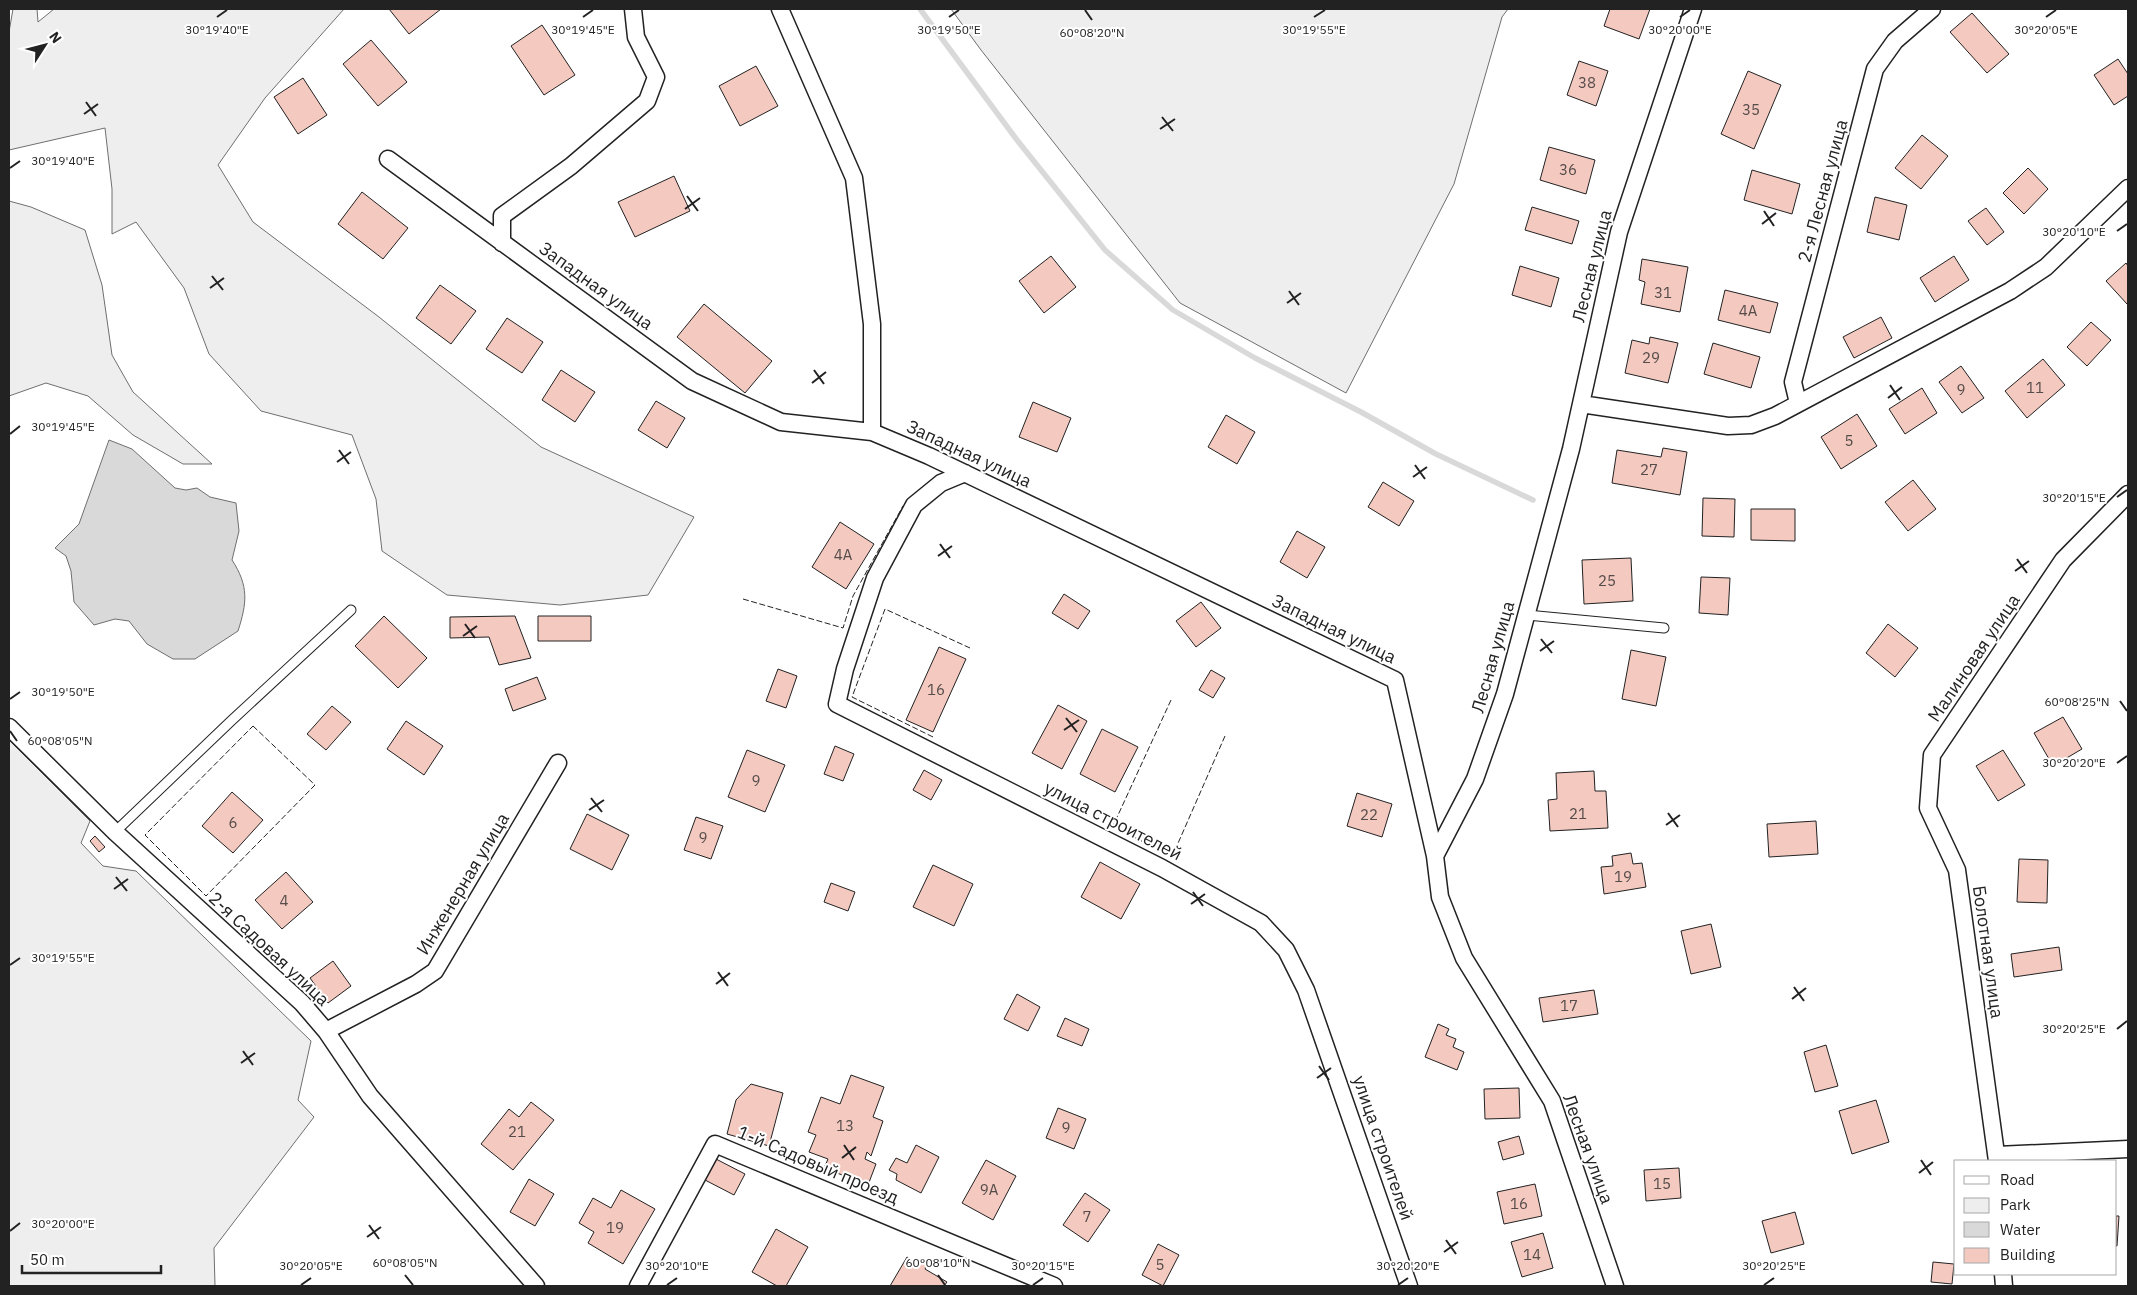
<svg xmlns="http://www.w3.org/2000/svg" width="2137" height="1295" font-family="'IBM Plex Sans',sans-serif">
<rect width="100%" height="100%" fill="#fff"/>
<!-- green -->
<path fill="#eee" stroke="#6f6f6f" d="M13,9H37L38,22L54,9H344L265,98L218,165L253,222L379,317L541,447L694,517L648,595L560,605L447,595L382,551L376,499L352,435L261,411L209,354L184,288L136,222L112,234V189L105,128L9,150V32Z
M951,9H1508L1502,17L1454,184L1346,393L1180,303L981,50Z
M9,201L31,207L85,230L102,285L112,355L133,392L212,464H183L133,435L88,396L46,383L9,396Z
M9,740L90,821L81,843L103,866L136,871L311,1041L298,1100L314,1117L214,1248L215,1286H9Z"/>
<!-- water -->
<path fill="#d9d9d9" stroke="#6f6f6f" d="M109,440L132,449L175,488L186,490L197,488L210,497L236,503L239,531L232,560C249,586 247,603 238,631L195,659H173L147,644L129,621L115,619L94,625L74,602L71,571L66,556L55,548L79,524Z"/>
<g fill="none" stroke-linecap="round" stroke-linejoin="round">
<!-- stream -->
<path stroke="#d9d9d9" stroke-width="5.5" d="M920,9L1017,140L1105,250L1173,310L1255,358L1361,412L1436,454L1533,500"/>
</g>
<!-- building -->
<path fill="#f3c9c0" stroke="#222" d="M389,9H441L409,34Z
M1610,9H1650L1639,39L1604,26Z
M1972,13L2009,54L1987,73L1950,32Z
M542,25L575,75L544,95L511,46Z
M371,40L407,82L378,106L343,64Z
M2118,59L2128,74V96L2114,105L2094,75Z
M1579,61L1608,71L1596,106L1567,95Z
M756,66L778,106L740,126L719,86Z
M1748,71L1781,85L1754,149L1721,134Z
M303,78L327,115L298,134L274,97Z
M1922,135L1948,156L1921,189L1895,168Z
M1549,147L1595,160L1586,194L1540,180Z
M2028,168L2048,189L2024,214L2003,193Z
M1752,170L1800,184L1792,214L1744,200Z
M674,176L690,211L635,237L618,202Z
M362,192L408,228L383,259L338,224Z
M1875,197L1907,205L1899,240L1867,232Z
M1532,207L1579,221L1572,244L1525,230Z
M1986,208L2004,232L1987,245L1968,221Z
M1051,256L1076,287L1044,313L1019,281Z
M1954,256L1969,280L1935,302L1920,278Z
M1642,259L1688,267L1680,312L1641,304L1645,282L1639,280Z
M2126,263L2128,266V303L2127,304L2106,281Z
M1520,266L1559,278L1551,307L1512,295Z
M440,285L476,311L451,344L416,318Z
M1725,290L1778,303L1770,333L1718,320Z
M704,304L772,361L745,393L677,337Z
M1881,317L1892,338L1854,358L1843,337Z
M507,318L543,342L522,373L486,349Z
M2091,322L2111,340L2087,366L2067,347Z
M1650,337L1678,343L1668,383L1625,373L1632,340L1649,344Z
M1713,343L1760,357L1751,388L1704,374Z
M2043,359L2065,385L2027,418L2005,391Z
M1961,366L1984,398L1962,413L1939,382Z
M561,370L595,392L575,422L542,400Z
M1922,388L1937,413L1905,434L1889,409Z
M656,401L685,418L667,448L638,430Z
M1033,402L1071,418L1057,452L1019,437Z
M1857,414L1877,446L1841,469L1821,437Z
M1226,415L1255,432L1237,464L1208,447Z
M1663,448L1687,452L1680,495L1612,483L1617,450L1661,457Z
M1913,480L1936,509L1908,531L1885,502Z
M1383,482L1414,501L1399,526L1368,507Z
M1703,498L1735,499L1734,537L1702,536Z
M1751,509H1795V541L1751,540Z
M840,522L874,544L846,589L812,567Z
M1297,531L1325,547L1307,578L1280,562Z
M1631,558L1633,601L1584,604L1582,560Z
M1701,577L1730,578L1728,615L1699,613Z
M1064,594L1090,611L1078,629L1052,613Z
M1201,602L1221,628L1196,647L1176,621Z
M384,616L427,658L398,688L355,646Z
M515,616L531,658L499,665L489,637L450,638V617Z
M538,616H591V641H538Z
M1888,624L1918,648L1895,677L1866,653Z
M939,647L966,659L933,732L906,720Z
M1631,650L1666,657L1656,706L1622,699Z
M778,669L797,676L786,708L766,701Z
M1211,670L1225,678L1213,698L1199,690Z
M537,677L546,699L513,711L505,689Z
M1058,705L1087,721L1062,769L1032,753Z
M332,706L351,722L326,750L307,734Z
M2063,717L2082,749L2053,766L2034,733Z
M406,721L443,746L424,775L387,749Z
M1102,729L1138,747L1115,792L1080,774Z
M835,746L854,754L843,781L824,774Z
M747,750L785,765L765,812L728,797Z
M2003,750L2025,785L1998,801L1976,766Z
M924,770L942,780L931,800L913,790Z
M1594,771L1595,791H1606L1608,828L1550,831L1548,800L1557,799L1556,773Z
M232,792L263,820L233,853L202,826Z
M1357,793L1392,804L1382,837L1347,826Z
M587,814L629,835L612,870L570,849Z
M696,817L723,826L711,859L684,850Z
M1816,821L1818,854L1769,857L1767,824Z
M95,836L105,847L99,852L90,841Z
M1631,853L1633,864L1642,863L1646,887L1604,894L1601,867L1613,866L1612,856Z
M2019,859L2048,860L2047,903L2017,902Z
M1100,862L1140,884L1121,919L1081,897Z
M933,865L973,884L954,926L913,907Z
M286,872L313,902L282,929L255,900Z
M831,883L855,892L848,911L824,902Z
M1711,924L1721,967L1691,974L1681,931Z
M2059,947L2062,970L2014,977L2011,954Z
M333,961L351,986L328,1003L310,978Z
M1594,990L1598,1014L1543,1022L1539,998Z
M1017,994L1040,1007L1028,1031L1004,1019Z
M1065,1018L1089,1029L1082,1046L1057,1036Z
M1438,1024L1449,1029L1446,1035L1456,1039L1453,1047L1464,1052L1457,1070L1425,1057Z
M1826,1045L1838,1086L1815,1092L1804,1052Z
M851,1075L884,1087L873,1117L883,1121L871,1156L867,1152L865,1159L876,1164L868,1185L824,1168L828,1159L809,1152L816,1135L808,1132L821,1097L840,1104Z
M751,1084L783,1093L769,1146L727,1134L736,1100Z
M1519,1088L1520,1118L1485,1119L1484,1089Z
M1876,1100L1889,1142L1852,1154L1839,1111Z
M531,1102L554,1120L513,1170L481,1144L509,1109L519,1117Z
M1058,1108L1086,1119L1074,1149L1046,1138Z
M1519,1136L1524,1154L1503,1160L1498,1142Z
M916,1145L939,1157L921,1193L896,1180L897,1174L889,1170L896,1158L907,1163Z
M716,1159L745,1174L734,1195L705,1180Z
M986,1160L1016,1176L993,1220L962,1203Z
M1679,1168L1681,1198L1646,1201L1644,1170Z
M529,1179L554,1194L535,1226L510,1212Z
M1535,1184L1542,1216L1504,1224L1497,1192Z
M621,1190L655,1209L623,1264L588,1243L594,1232L579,1223L593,1198L611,1208Z
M1085,1193L1110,1210L1088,1242L1063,1225Z
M1795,1212L1804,1244L1771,1253L1762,1221Z
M2116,1216H2119L2117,1246H2116Z
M776,1229L808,1247L786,1286H777L752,1272Z
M1543,1233L1553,1268L1522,1277L1511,1242Z
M1158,1244L1179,1255L1163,1286L1142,1275Z
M907,1257L915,1262L917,1258L928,1264L925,1269L947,1282L944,1286H890Z
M1933,1262L1954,1264L1952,1284L1931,1282Z"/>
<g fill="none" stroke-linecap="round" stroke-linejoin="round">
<!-- lane casing -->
<g stroke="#222" stroke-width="11">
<path id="lane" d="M1527,615L1664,628
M115,832L231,721L351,610"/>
</g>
<!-- street casing -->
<g stroke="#222" stroke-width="19">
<path id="street" d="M780,9L854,178L872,324V432
M388,159L692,381L781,422L872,432L929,456L1395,680L1435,856
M502,243V216L571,166L647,101L656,77L636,37L633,9
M1798,403L1793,382L1875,69L1895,41L1932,9
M1581,404L1728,426L1751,425L1775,416L2010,291L2046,267L2128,188
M965,473L941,483L914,505L875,578L845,669L837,704L1162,868L1261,923L1286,950L1306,990L1409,1286
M9,727L115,832L302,1003L326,1031L370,1096L536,1286
M326,1031L416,984L435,971L558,763
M1997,1155L2128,1149
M1997,1161L1957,870L1928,808L1932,755L2063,560L2128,494
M2003,1274L2004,1286
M638,1286L715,1144L1054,1286
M1615,1286L1552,1101L1464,958L1440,897L1435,856L1475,779L1505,694L1571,449L1619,232L1693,9"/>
</g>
<!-- lane -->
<use href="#lane" stroke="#fff" stroke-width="9"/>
<!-- street -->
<use href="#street" stroke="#fff" stroke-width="16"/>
<!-- fence -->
<path stroke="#222" stroke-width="1" stroke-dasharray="6 2.5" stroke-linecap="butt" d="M743,599L843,628L853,596L903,506
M1171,700L1113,826L1172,857L1225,736
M253,726L315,785L206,896L145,835Z
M933,737L852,697L885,609L970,648"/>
</g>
<!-- ticks -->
<path fill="none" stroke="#222" stroke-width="2" d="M1085,10L1092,20M217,17L227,10M583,17L593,10M949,17L959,10M1314,17L1325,10M1680,17L1690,10M2046,17L2056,10M86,102L96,116M84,114L98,104M1162,117L1173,131M1160,129L1175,119M10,168L20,161M687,196L698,211M685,209L700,198M1764,211L1774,226M1762,224L1776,213M2117,231L2127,224M212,276L223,290M210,288L224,278M1289,291L1299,305M1287,303L1301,293M814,370L824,384M812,383L826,372M1890,385L1900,400M1888,398L1902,387M10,434L20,426M339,450L349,464M337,462L351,452M1415,465L1425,479M1413,477L1427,467M2117,497L2127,490M940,544L950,558M938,556L952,546M2017,559L2027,573M2015,571L2029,561M465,624L475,638M463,636L477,626M1541,639L1552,653M1540,651L1554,641M10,699L20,692M2120,701L2127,711M1066,718L1077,732M1064,730L1079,720M10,731L17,741M2117,763L2127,756M591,798L602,812M589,810L604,800M1668,813L1678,827M1666,825L1680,815M116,877L127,891M114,889L128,879M1193,892L1203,906M1191,904L1205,894M10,965L20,958M718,972L728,986M716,984L730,973M1794,987L1804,1001M1792,999L1806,988M2117,1029L2127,1021M243,1051L253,1065M241,1063L255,1053M1319,1066L1329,1080M1317,1078L1331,1068M844,1145L854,1160M842,1158L856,1147M1921,1160L1931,1175M1919,1173L1933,1162M369,1225L379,1239M10,1231L20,1223M367,1237L381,1227M1446,1240L1456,1254M1444,1252L1458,1242M405,1275L413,1285M938,1275L945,1285M301,1285L311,1278M667,1285L677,1278M1033,1285L1043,1278M1398,1285L1408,1278M1764,1285L1774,1278"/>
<g text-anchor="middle" stroke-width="4" stroke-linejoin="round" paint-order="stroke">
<!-- number labels -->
<g font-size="15" fill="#564c4a">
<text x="1587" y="88">38</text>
<text x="1751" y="115">35</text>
<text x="1568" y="175">36</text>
<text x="1663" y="298">31</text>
<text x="1748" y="316">4А</text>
<text x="1651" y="363">29</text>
<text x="2035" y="393">11</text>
<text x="1961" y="395">9</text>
<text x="1849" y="446">5</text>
<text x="1649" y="475">27</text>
<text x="843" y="560">4А</text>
<text x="1607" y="586">25</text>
<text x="936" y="695">16</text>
<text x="756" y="786">9</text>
<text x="1578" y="819">21</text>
<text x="1369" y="820">22</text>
<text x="233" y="828">6</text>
<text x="703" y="843">9</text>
<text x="1623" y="882">19</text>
<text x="284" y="906">4</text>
<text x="1569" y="1011">17</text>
<text x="845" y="1131">13</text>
<text x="1066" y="1133">9</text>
<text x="517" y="1137">21</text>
<text x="1662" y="1189">15</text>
<text x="989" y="1195">9А</text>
<text x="1519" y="1209">16</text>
<text x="1087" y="1222">7</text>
<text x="615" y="1233">19</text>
<text x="1532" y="1260">14</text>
<text x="1160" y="1270">5</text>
</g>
<!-- street labels -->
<g font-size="18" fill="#222" stroke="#fff">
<text transform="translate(1823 191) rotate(-75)" y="6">2-я Лесная улица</text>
<text transform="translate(1592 266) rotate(-76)" y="6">Лесная улица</text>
<text transform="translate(596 286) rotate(36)" y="6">Западная улица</text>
<text transform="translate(969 454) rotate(25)" y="6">Западная улица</text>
<text transform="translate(1334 629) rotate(26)" y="6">Западная улица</text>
<text transform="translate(1493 657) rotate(-74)" y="6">Лесная улица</text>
<text transform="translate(1974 658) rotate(-56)" y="6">Малиновая улица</text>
<text transform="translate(1113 821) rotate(27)" y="6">улица строителей</text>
<text transform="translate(463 884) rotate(-59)" y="6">Инженерная улица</text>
<text transform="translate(269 949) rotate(43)" y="6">2-я Садовая улица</text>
<text transform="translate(1988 952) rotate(82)" y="6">Болотная улица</text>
<text transform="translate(1383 1148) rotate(71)" y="6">улица строителей</text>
<text transform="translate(1588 1149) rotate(70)" y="6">Лесная улица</text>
<text transform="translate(818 1165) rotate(23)" y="6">1-й Садовый проезд</text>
</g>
</g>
<g font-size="12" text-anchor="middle" fill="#222" stroke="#fff" stroke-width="4" stroke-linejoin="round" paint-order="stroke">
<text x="217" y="34">30°19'40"E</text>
<text x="583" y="34">30°19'45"E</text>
<text x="949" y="34">30°19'50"E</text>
<text x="1314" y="34">30°19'55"E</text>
<text x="1680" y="34">30°20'00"E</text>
<text x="2046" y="34">30°20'05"E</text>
<text x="1092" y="37">60°08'20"N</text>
<text x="63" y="165">30°19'40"E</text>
<text x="2074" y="236">30°20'10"E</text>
<text x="63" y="431">30°19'45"E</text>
<text x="2074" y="502">30°20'15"E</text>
<text x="63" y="696">30°19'50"E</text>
<text x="2077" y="706">60°08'25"N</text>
<text x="60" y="745">60°08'05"N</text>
<text x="2074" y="767">30°20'20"E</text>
<text x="63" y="962">30°19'55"E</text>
<text x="2074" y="1033">30°20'25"E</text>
<text x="63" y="1228">30°20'00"E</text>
<text x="405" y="1267">60°08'05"N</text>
<text x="938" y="1267">60°08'10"N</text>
<text x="311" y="1270">30°20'05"E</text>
<text x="677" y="1270">30°20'10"E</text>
<text x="1043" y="1270">30°20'15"E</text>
<text x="1408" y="1270">30°20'20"E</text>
<text x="1774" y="1270">30°20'25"E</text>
</g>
<!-- border -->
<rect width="2137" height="1295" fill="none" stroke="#222222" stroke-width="20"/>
<!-- legend -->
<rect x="1954" y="1160" width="162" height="115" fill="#ffffff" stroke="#a7a7a7"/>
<rect x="1964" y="1176" width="25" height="8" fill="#ffffff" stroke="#a7a7a7"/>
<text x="2000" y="1185" font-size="15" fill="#222222">Road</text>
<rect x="1964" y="1198" width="25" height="15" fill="#eeeeee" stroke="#a7a7a7"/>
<text x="2000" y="1210" font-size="15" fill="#222222">Park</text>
<rect x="1964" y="1222" width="25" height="15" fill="#d9d9d9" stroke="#a7a7a7"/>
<text x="2000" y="1235" font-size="15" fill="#222222">Water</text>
<rect x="1964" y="1248" width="25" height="15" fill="#f3c9c0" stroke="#a7a7a7"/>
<text x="2000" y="1260" font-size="15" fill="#222222">Building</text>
<!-- north arrow -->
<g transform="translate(45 45) rotate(54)" stroke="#ffffff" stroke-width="4" paint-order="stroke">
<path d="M0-4L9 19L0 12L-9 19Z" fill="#222222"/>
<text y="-8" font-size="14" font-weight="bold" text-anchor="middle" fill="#222222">N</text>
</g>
<!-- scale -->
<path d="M22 1265v8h139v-8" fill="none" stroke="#222222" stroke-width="2.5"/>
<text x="30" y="1265" font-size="15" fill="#222222" stroke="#ffffff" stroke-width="4" paint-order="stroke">50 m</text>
</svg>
